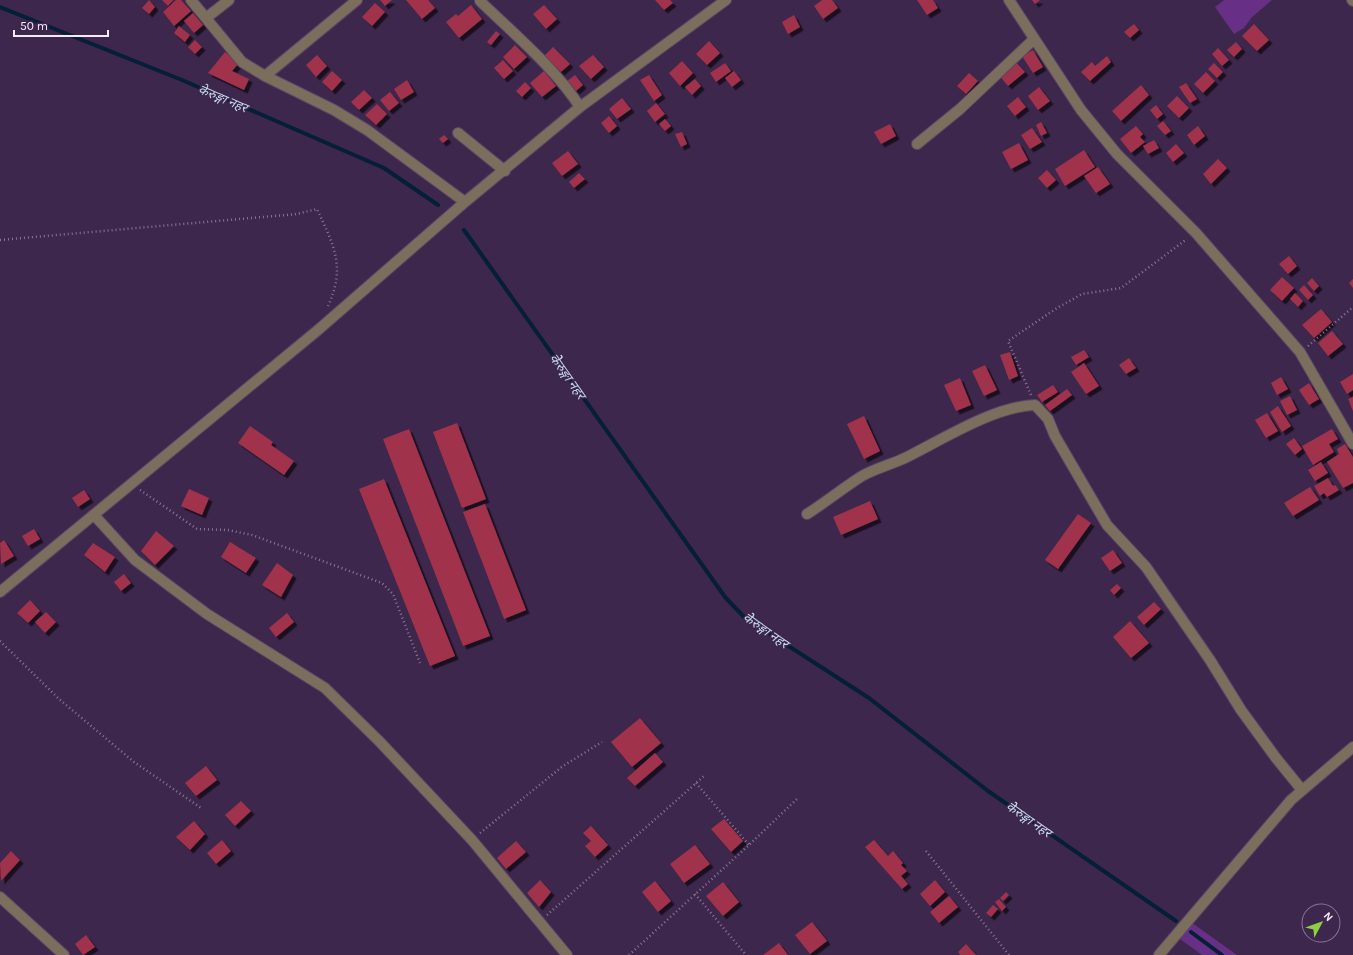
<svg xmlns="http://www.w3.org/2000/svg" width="1353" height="955" font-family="Karla,'Noto Sans Devanagari',sans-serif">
<defs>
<filter id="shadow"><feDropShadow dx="3.5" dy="3.5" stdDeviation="0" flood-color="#0009"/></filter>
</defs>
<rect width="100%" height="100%" fill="#3d274c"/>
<!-- green -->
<path fill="#673086" d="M1224,0H1272L1252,17L1244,28L1234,34L1215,7Z
M1188,920L1237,955H1202L1176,936Z"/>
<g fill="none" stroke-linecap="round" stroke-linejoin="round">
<!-- stream -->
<path stroke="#051f38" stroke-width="4" d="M0,7L182,80L384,168L438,205
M464,230L725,597L745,618L869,698L988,791L1176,921
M1191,932L1222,955"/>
</g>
<!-- building -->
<path fill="#a0324b" filter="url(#shadow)" d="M149,0L155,7L149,14L142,8Z
M162,0H173L168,6Z
M176,0H181L191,11L174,26L163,12Z
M380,0H392L385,6Z
M406,0H428L435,8L422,19Z
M655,0H670L673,3L664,10Z
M822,0H832L838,8L823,19L814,6Z
M917,0H933L938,8L927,15Z
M1032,0H1040L1035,4Z
M375,3L385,12L372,26L362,17Z
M471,5L482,19L459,38L446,22L456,14L458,16Z
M544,5L557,19L546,29L533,14Z
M193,13L203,25L194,33L184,21Z
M794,15L800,27L788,34L782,22Z
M1134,24L1139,30L1130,38L1124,32Z
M1254,24L1269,40L1257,51L1242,36Z
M179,26L190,35L185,42L174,33Z
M496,31L500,34L491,45L487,42Z
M195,40L202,47L195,54L188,47Z
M709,41L720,53L707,65L696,54Z
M1236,42L1242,49L1234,57L1227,50Z
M515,45L527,57L514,69L503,57Z
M553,47L570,64L561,72L544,56Z
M1218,48L1229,60L1222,66L1212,54Z
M1033,50L1043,67L1033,73L1022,56Z
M225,52L239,63L232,71L249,79L244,90L208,73Z
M317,55L327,66L316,77L306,65Z
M593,55L604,67L591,79L579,66Z
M1107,56L1111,62L1090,81L1081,72L1092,62L1095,66Z
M503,60L513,71L504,79L494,68Z
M1014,60L1025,72L1008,86L998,74Z
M682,61L693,73L680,86L669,73Z
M725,63L731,71L716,82L710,73Z
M1214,63L1223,72L1217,78L1208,69Z
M332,71L342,80L332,91L322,82Z
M544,71L556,86L542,97L530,83Z
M734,71L741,80L732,87L725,78Z
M1206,72L1215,81L1203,93L1194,84Z
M969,73L978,81L966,94L957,86Z
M575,75L583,85L576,91L567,81Z
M649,75L662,95L654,101L640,80Z
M695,79L701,86L692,95L685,87Z
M407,80L414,92L401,100L394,89Z
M525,82L531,88L522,97L516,91Z
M1186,83L1197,99L1190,103L1179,87Z
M1141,85L1149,95L1121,121L1112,111Z
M1039,87L1050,101L1038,110L1028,96Z
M364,90L372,98L359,110L351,102Z
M390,92L399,103L389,111L380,100Z
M1177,96L1189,108L1179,118L1167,106Z
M1018,97L1026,107L1015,116L1007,106Z
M622,98L631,109L617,119L609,109Z
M656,103L665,114L655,122L647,111Z
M377,104L387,114L376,125L365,115Z
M1156,105L1163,114L1157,119L1150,110Z
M609,116L617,126L609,133L601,123Z
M665,119L671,126L665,131L659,124Z
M1163,121L1171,131L1165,135L1157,126Z
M1041,122L1047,133L1041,136L1036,125Z
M890,124L896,136L881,144L874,132Z
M1136,126L1143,134L1140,137L1145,142L1131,153L1120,139Z
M1198,126L1205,136L1194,145L1187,135Z
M1032,128L1042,142L1030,149L1021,135Z
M682,132L687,144L681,147L675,134Z
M444,135L448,139L443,143L439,139Z
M1154,140L1159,148L1148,154L1143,146Z
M1019,143L1028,160L1011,169L1002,152Z
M1176,144L1184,153L1173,162L1166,153Z
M1084,150L1095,167L1065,186L1055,169Z
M568,151L578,164L562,176L552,163Z
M1218,159L1227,168L1211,184L1203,174Z
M1098,167L1110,184L1096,193L1084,176Z
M1047,170L1056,180L1047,188L1038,178Z
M579,173L585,179L574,188L569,182Z
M1289,256L1297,266L1288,274L1279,264Z
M1282,277L1294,288L1282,301L1270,290Z
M1312,278L1319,286L1314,291L1307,283Z
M1353,279V288L1349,283Z
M1304,285L1313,295L1308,300L1299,290Z
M1295,293L1303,301L1298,307L1290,299Z
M1321,309L1332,322L1314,338L1302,325Z
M1332,331L1343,344L1328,356L1318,343Z
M1084,350L1089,357L1076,365L1071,357Z
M1010,352L1018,376L1009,380L1000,355Z
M1129,358L1136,368L1126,374L1119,365Z
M1084,363L1099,386L1086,394L1071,372Z
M985,365L997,390L984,396L972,371Z
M1353,374V390L1347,394L1340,382Z
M1281,377L1288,389L1277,395L1271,383Z
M960,378L971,405L956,411L944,385Z
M1309,383L1319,399L1309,405L1299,390Z
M1053,385L1058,392L1042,402L1037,395Z
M1067,389L1072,395L1050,411L1045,405Z
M1290,396L1297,410L1287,415L1280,401Z
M1353,397V411L1348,399Z
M1278,406L1291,426L1282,432L1270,412Z
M1267,413L1278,431L1266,438L1255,420Z
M864,416L880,451L864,459L847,424Z
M457,423L486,499L462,508L433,432Z
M250,426L273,442L271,445L294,461L284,475L238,443Z
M409,429L490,636L463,646L383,439Z
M1332,429L1338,439L1329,444L1334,452L1313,465L1302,446Z
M1294,438L1302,449L1295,455L1286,444Z
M1345,444L1353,457V483L1343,488L1327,462L1339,454L1337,449Z
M1321,462L1328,473L1315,481L1308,470Z
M1328,478L1333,486L1335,485L1339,490L1327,497L1324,493L1320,496L1314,486Z
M384,479L455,656L430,666L359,489Z
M1310,487L1319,500L1293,516L1284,503Z
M189,489L209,498L202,515L181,506Z
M84,490L90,499L78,507L72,498Z
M870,501L878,519L841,535L833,517Z
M485,504L526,610L504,619L463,512Z
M1078,514L1091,523L1058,569L1045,560Z
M34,529L40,539L28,546L22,536Z
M156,531L174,546L155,565L141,551Z
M4,540L14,556L1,564L0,543Z
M230,542L256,558L246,573L221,557Z
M93,543L115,557L105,572L84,555Z
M1113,550L1122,563L1110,571L1101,558Z
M277,563L293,575L281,597L262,585Z
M124,574L131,583L121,591L114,582Z
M1117,584L1121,588L1114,595L1110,590Z
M30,600L40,611L28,623L17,613Z
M1154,602L1161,609L1144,625L1137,617Z
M46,612L56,622L45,633L35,622Z
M287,613L294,622L276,637L269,628Z
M1130,621L1149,643L1131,658L1113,637Z
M640,718L661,743L632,767L611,742Z
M655,753L663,762L635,786L627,778Z
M206,766L217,780L196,796L185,783Z
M241,801L251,811L235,826L225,815Z
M724,819L743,841L731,852L711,829Z
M194,821L205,834L190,850L176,837Z
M591,826L608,845L595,857L585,846L591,841L583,833Z
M222,840L231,851L216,864L207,853Z
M874,840L888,856L893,851L903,863L901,865L907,871L901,876L908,884L902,889L865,847Z
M516,841L526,852L506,869L497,858Z
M695,845L710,864L684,883L670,864Z
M11,851L20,860L1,881L0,863Z
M540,880L551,892L539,907L527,893Z
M935,880L945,892L930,906L920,894Z
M655,881L671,901L658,912L642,892Z
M723,882L739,902L723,916L706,896Z
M1006,892L1009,895L1003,901L1000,898Z
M949,896L958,907L939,923L930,912Z
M999,899L1006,907L1002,911L995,902Z
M993,905L998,909L991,917L986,913Z
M812,922L827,941L810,954L795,935Z
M86,935L95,947L83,955L75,944Z
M779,943L788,955H763Z
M966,944L976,955H960L958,952Z"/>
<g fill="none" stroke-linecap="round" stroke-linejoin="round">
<!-- minor casing -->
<g stroke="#5b4668" stroke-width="12">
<path id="minor" d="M191,0L242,62L265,76L334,110L367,130L465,202
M1009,0L1081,110L1117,154L1196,233L1300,352L1353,444
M1352,0L1353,1
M480,1C514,34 555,68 580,107
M206,18L229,0
M265,76L357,0
M458,133L505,171
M917,144L960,109L1033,40
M807,514C826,502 843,488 862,476C876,468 893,464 907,457C943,439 995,406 1035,405L1048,419L1055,436L1107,525L1146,567L1210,660L1241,710L1276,758L1302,790
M94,515L135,560L207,614L325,688L380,742L472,840L567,955
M0,592L318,330L465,202L580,107L726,0
M0,897L64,955
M1159,955L1291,800L1353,747"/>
</g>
<!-- path -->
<path stroke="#897795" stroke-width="2.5" stroke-dasharray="1 3" stroke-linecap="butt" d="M0,240L297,214L317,209C334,246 346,267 328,306
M1308,346L1353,307
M1031,395L1008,341L1057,308L1082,294L1121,288L1187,239
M140,490L197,529L228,530L252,535L382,583L393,594L420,663
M0,641L59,699L134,762L201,808
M696,783L749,845
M480,833L563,766L602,742
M926,851L1009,955
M695,894L746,955
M547,915L704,776
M629,955L749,845L798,798"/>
<!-- minor -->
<use href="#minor" stroke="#7c6e5d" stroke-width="10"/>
</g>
<g text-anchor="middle" stroke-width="3" stroke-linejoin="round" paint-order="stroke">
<!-- water labels -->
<g font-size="13" font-style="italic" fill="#c3d6eb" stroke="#3d274c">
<text transform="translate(223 98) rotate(23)" y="5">केरुङ्गा नहर</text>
<text transform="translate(568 376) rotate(55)" y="5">केेरुङ्गा नहर</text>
<text transform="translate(766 630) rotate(35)" y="5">केेरुङ्गा नहर</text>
<text transform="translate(1029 819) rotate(35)" y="5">केेरुङ्गा नहर</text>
</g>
</g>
<!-- north arrow -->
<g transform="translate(1321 923) rotate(49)"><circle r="19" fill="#3d274c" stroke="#877593"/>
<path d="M0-3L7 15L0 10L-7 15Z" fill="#8ece43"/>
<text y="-6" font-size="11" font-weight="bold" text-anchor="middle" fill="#f6ebfe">N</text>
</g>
<!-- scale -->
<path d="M14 30v6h94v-6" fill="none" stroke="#f6ebfe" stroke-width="2"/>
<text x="20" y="30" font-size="12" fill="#f6ebfe" stroke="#3d274c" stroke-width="3" paint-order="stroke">50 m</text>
</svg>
